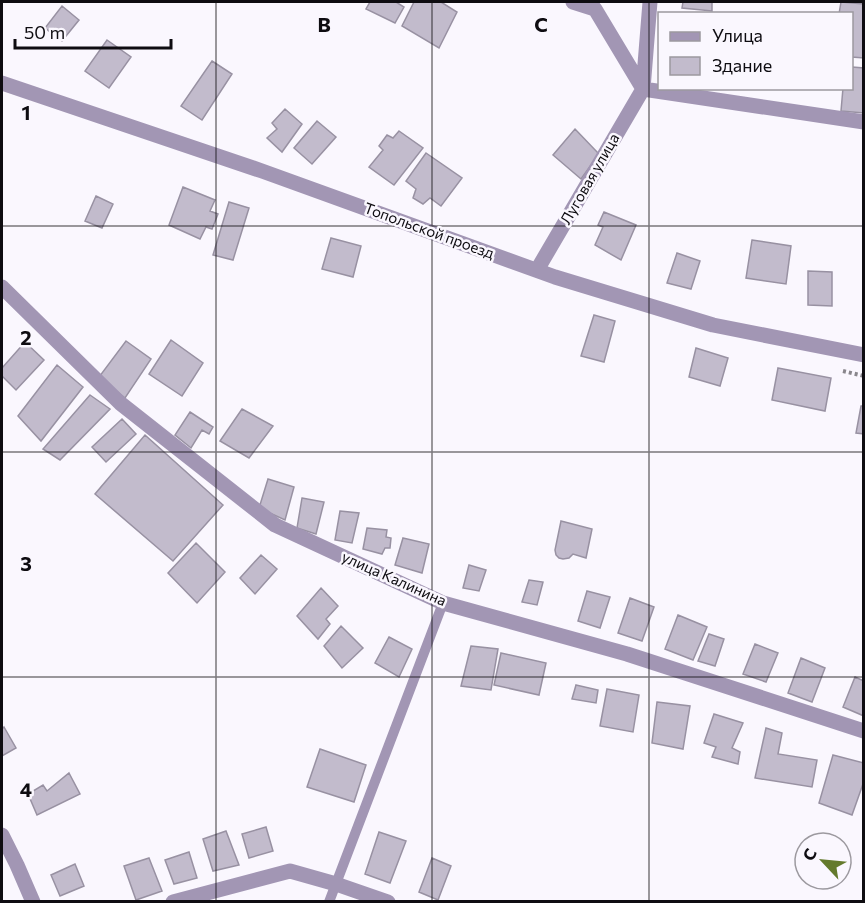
<svg xmlns="http://www.w3.org/2000/svg" width="865" height="903" font-family="Commissioner,sans-serif">
<rect width="100%" height="100%" fill="#faf7fe"/>
<!-- building -->
<path fill="#c2bbcc" stroke="#9891a2" stroke-width="1.5" d="M370,2H396L404,7L395,23L366,9Z
M414,2H441L457,12L439,48L402,26Z
M683,2H712V11L682,8Z
M841,2L864,4V58L852,57V14H839Z
M62,6L79,20L62,41L45,28Z
M107,40L131,57L109,88L85,71Z
M212,61L232,74L202,120L181,106Z
M852,67L864,68V113L841,111L843,88H852Z
M285,109L302,124L282,152L267,138L277,129L272,123Z
M317,121L336,137L312,164L294,148Z
M575,129L599,154L581,179L553,155Z
M399,131L423,148L394,185L369,167L383,150L379,146L387,135L393,138Z
M426,153L462,178L441,206L430,198L423,204L413,198L416,189L406,181Z
M183,187L215,200L210,211L218,214L212,229L206,227L200,239L169,225Z
M96,196L113,204L102,228L85,221Z
M229,202L249,208L233,260L213,255Z
M604,212L636,225L621,260L595,245L603,227L598,225Z
M331,238L361,246L353,277L322,269Z
M752,240L791,246L786,284L746,278Z
M677,253L700,261L691,289L667,283Z
M808,271L832,272V306L808,305Z
M594,315L615,321L604,362L581,356Z
M171,340L203,363L182,396L149,374Z
M126,341L151,359L125,398L99,377Z
M25,342L44,360L16,390L2,376V368Z
M696,348L728,358L720,386L689,377Z
M57,365L83,387L41,441L18,416Z
M778,368L831,378L825,411L772,400Z
M90,395L110,409L60,460L43,449Z
M861,406H864V434L856,433Z
M242,409L273,426L249,458L220,441Z
M190,412L213,427L209,434L202,430L191,448L175,435Z
M122,419L136,434L106,462L92,447Z
M145,435L223,505L173,561L95,494Z
M268,479L294,487L285,520L259,508Z
M302,498L324,502L316,534L297,528Z
M340,511L359,513L352,543L335,540Z
M561,521L592,529L586,558L573,554L569,558L563,559L559,558L556,555L555,550Z
M367,528L387,530L386,537L391,538L390,548H385L382,554L363,549Z
M403,538L429,544L422,573L395,565Z
M196,543L225,572L197,603L168,573Z
M261,555L277,569L255,594L240,578Z
M469,565L486,570L479,591L463,588Z
M529,580L543,582L537,605L522,602Z
M321,588L338,606L326,619L330,624L318,639L297,616Z
M587,591L610,597L600,628L578,621Z
M630,598L654,607L642,641L618,633Z
M678,615L707,627L693,660L665,649Z
M341,626L363,648L342,668L324,646Z
M709,634L724,639L715,666L698,661Z
M389,637L412,649L399,677L375,663Z
M755,644L778,653L766,682L743,674Z
M471,646L498,649L491,690L461,686Z
M501,653L546,663L539,695L494,685Z
M801,658L825,668L812,702L788,693Z
M855,677L864,681V716L843,707Z
M576,685L598,690L596,703L572,699Z
M607,689L639,695L633,732L600,726Z
M657,702L690,706L683,749L652,743Z
M714,714L743,723L732,748L740,752L738,764L712,757L716,747L704,743Z
M4,727L16,748L2,756V729Z
M766,728L782,733L778,754L817,760L812,787L755,778Z
M320,749L366,765L354,802L307,787Z
M833,755L864,763V781L852,815L819,803Z
M69,773L80,794L37,815L28,794L43,785L47,791Z
M266,827L273,851L249,858L242,834Z
M226,831L239,865L213,871L203,839Z
M379,832L406,841L390,883L365,874Z
M189,852L197,878L174,884L165,860Z
M149,858L162,891L136,900L124,866Z
M432,858L451,866L438,900L419,892Z
M75,864L84,886L60,896L51,875Z"/>
<g fill="none" stroke-linecap="round" stroke-linejoin="round">
<!-- path -->
<path stroke="#89868c" stroke-width="4" stroke-dasharray="3 3" stroke-linecap="butt" d="M843,371L864,376"/>
<!-- service -->
<path stroke="#a296b4" stroke-width="10" d="M329,902L443,603"/>
<!-- minor -->
<path stroke="#a296b4" stroke-width="15" d="M650,2L643,89L864,122
M2,83L262,171L555,277L713,325L864,355
M537,270L643,89L595,9L573,2
M2,287L120,403L275,525L443,603L627,654L864,731
M2,835L17,865L33,902
M173,902L290,871L336,884L388,902"/>
</g>
<!-- grid -->
<path fill="none" stroke="#0e0c11" stroke-width="1.5" stroke-opacity="0.55" d="M216,2V902M432,2V902M649,2V902M2,226H864M2,452H864M2,677H864"/>
<g text-anchor="middle" stroke-width="5" stroke-linejoin="round" paint-order="stroke">
<!-- street labels -->
<g font-size="15" fill="#0e0c11" stroke="#faf7fe">
<text transform="translate(590 179) rotate(-60)" y="5">Луговая улица</text>
<text transform="translate(429 231) rotate(20)" y="5">Топольской проезд</text>
<text transform="translate(394 579) rotate(24)" y="5">улица Калинина</text>
</g>
</g>
<g font-size="20" text-anchor="middle" font-weight="bold" fill="#0e0c11" stroke="#faf7fe" stroke-width="5" stroke-linejoin="round" paint-order="stroke">
<text x="324" y="32">B</text>
<text x="541" y="32">C</text>
<text x="26" y="120">1</text>
<text x="26" y="345">2</text>
<text x="26" y="571">3</text>
<text x="26" y="797">4</text>
</g>
<!-- border -->
<rect width="865" height="903" fill="none" stroke="#0e0c11" stroke-width="6"/>
<!-- legend -->
<rect x="658" y="12" width="195" height="78" fill="#faf7fe" stroke="#9c999f" stroke-width="1.5"/>
<rect x="670" y="32" width="30" height="9" fill="#a296b4" stroke="#9c999f" stroke-width="1.5"/>
<text x="712" y="42" font-size="18" fill="#0e0c11">Улица</text>
<rect x="670" y="57" width="30" height="18" fill="#c2bbcc" stroke="#9c999f" stroke-width="1.5"/>
<text x="712" y="72" font-size="18" fill="#0e0c11">Здание</text>
<!-- north arrow -->
<g transform="translate(823 861) rotate(296)"><circle r="28" fill="#faf7fe" stroke="#9c999f" stroke-width="1.5"/>
<path d="M0-4.5L10 22L0 15L-10 22Z" fill="#647a2c"/>
<text y="-9" font-size="16" font-weight="bold" text-anchor="middle" fill="#0e0c11">С</text>
</g>
<!-- scale -->
<path d="M15 39v9h156v-9" fill="none" stroke="#0e0c11" stroke-width="3"/>
<text x="24" y="39" font-size="18" fill="#0e0c11" stroke="#faf7fe" stroke-width="4.5" paint-order="stroke">50 m</text>
</svg>
